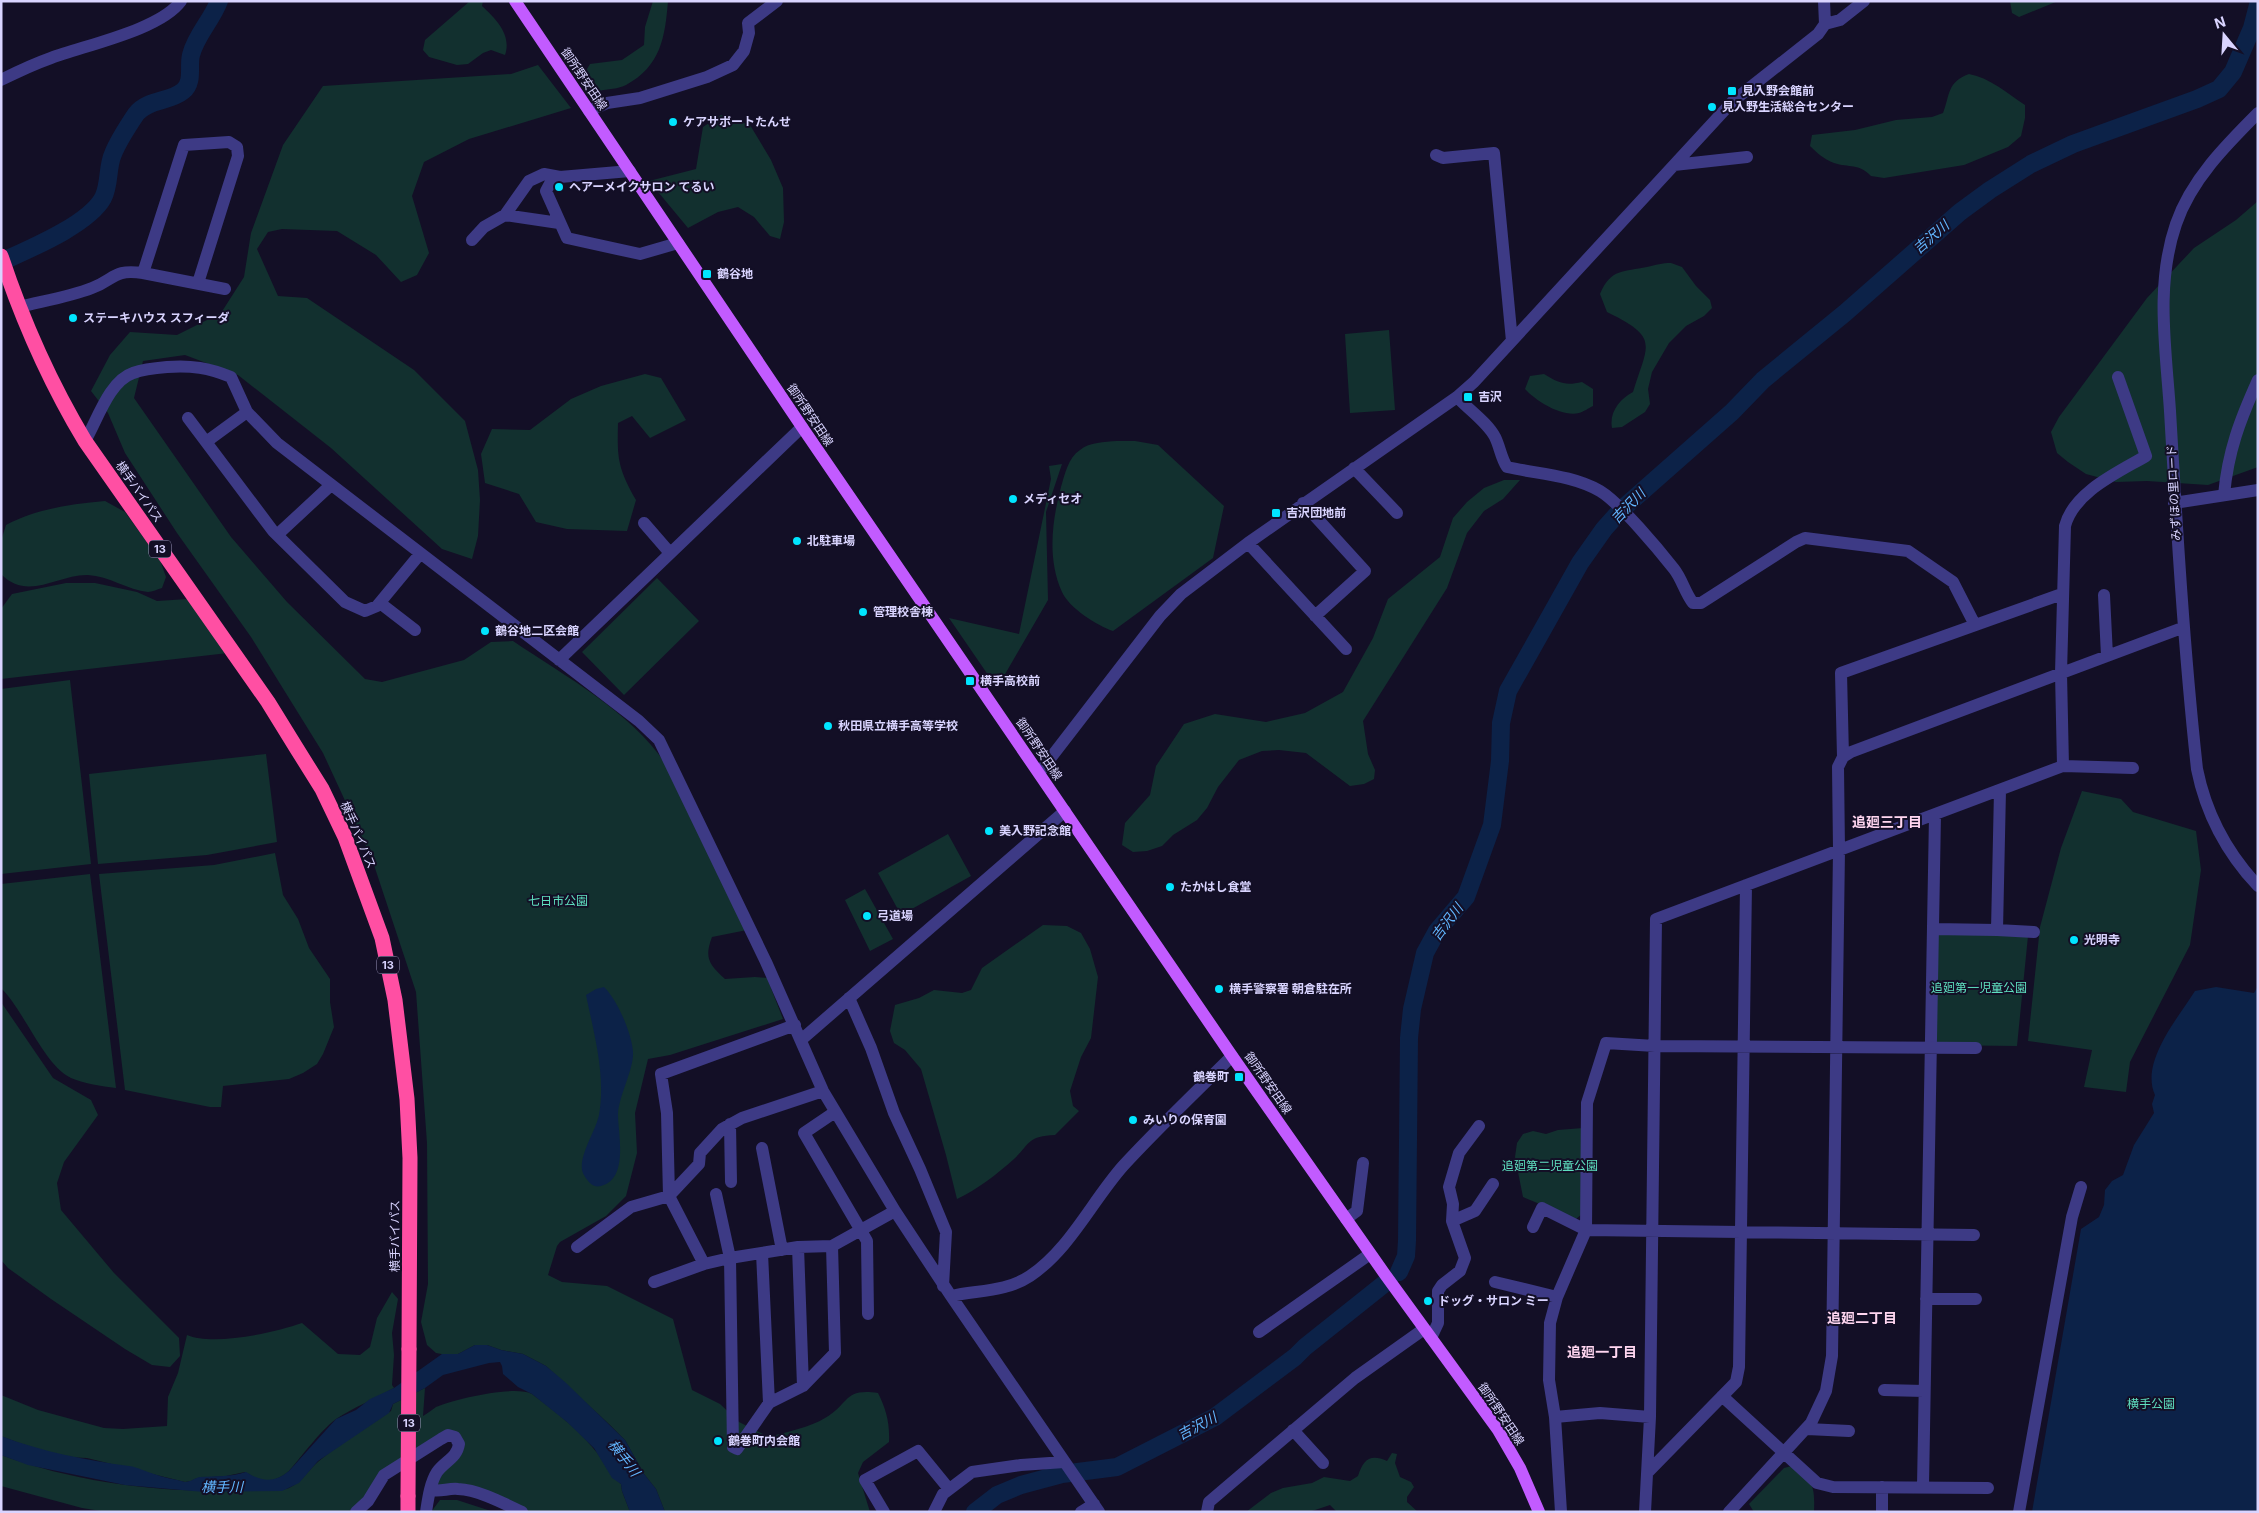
<svg xmlns="http://www.w3.org/2000/svg" width="2259" height="1513" font-family="Inter,'Noto Sans JP',sans-serif">
<rect width="100%" height="100%" fill="#130f26"/>
<!-- green -->
<path fill="#12302f" d="M470,1H483L482,6C496,19 512,35 505,55L491,50L483,53L468,64L457,65L429,57L423,50L425,40Z
M653,1H668C665,37 661,66 626,85C619,89 607,89 599,91L588,80L587,69L590,64L622,60L644,45L645,27Z
M2010,1H2058L2019,17L2012,13Z
M538,65L571,108L469,139L424,162L412,196L429,253L417,275L401,282L376,255L337,231L282,229L268,232L257,249L278,296L307,298L414,370L465,421L478,470L480,500L478,536L472,559L442,549L331,448L238,375L185,355L143,361L134,398L231,537L287,602L365,679L382,682L464,660L491,642L513,641C566,677 632,712 667,766L747,930L712,937C704,958 709,964 725,979L755,977L767,978L783,1019L670,1055L648,1059L635,1113L637,1153L626,1196L606,1216L560,1242L557,1246L548,1275L562,1282L607,1286L673,1319L692,1390L720,1404L739,1422L769,1437C786,1432 811,1427 825,1418C850,1404 843,1388 878,1393C886,1409 890,1423 889,1442L863,1462L858,1473L870,1512H665L656,1489L644,1474L625,1440L610,1425L546,1366L523,1354L501,1350L487,1345H475L458,1354L447,1355L436,1353L427,1345L421,1322L428,1284L427,1143L416,992L372,859L323,753L251,637L177,533L125,453L108,413L91,391L110,355L130,332L177,335L221,313L244,277L251,233L283,145L323,86L511,74Z
M1969,74C1990,78 2007,93 2025,105V118L2021,136L2008,147L1964,165L1884,178L1871,176C1859,163 1849,168 1834,163C1824,159 1817,153 1810,146L1812,135L1855,130L1896,120L1932,117L1943,113C1950,95 1947,82 1969,74Z
M721,115L750,125L771,160L783,188L784,222L780,239L770,236L754,217L738,207L718,212L688,228L649,181L696,169L703,127Z
M2258,201V467L2208,485L2147,481L2116,482L2086,474L2068,462L2057,453L2051,432L2059,417L2147,298L2194,248L2236,220Z
M1671,263L1682,267L1696,286L1710,300L1712,308L1704,316L1686,326L1669,343L1652,372L1648,389L1650,404L1645,412L1622,427L1612,428C1609,412 1620,399 1633,392C1648,343 1660,338 1607,312L1600,294C1611,268 1624,272 1647,267C1656,265 1662,263 1671,263Z
M1389,330L1395,410L1350,413L1345,334Z
M645,374L661,378L686,420L650,438L632,416L618,423C617,459 618,468 636,500L627,531L567,529L536,522L519,494L485,483L481,454L492,429L530,430L571,399L601,386Z
M1544,374C1559,383 1565,386 1582,382L1593,389V406C1589,408 1583,412 1579,413C1561,417 1536,401 1525,389L1530,376Z
M1117,441H1135L1158,445L1224,506L1213,558L1113,631C1098,626 1069,608 1062,592C1047,559 1052,521 1061,487C1065,474 1068,458 1080,450C1090,442 1104,442 1117,441Z
M1062,464L1046,512L1048,600L997,688L949,618L1019,634L1051,479L1049,466Z
M1504,480H1520L1503,499L1484,511L1467,533L1447,588L1363,721L1368,754L1375,770L1374,779L1364,784L1350,786L1306,753L1279,750L1262,751L1239,760L1218,787L1207,808L1197,820L1173,835L1162,846L1147,851L1133,852L1122,845L1125,823L1150,795L1156,766L1184,724L1215,714L1266,722L1305,713L1343,692L1373,638L1388,599L1440,557L1453,518L1467,502L1484,488Z
M105,501L125,512L160,560L166,577L162,588C158,589 152,592 148,592C128,590 109,576 88,575C58,574 28,602 1,574V541L6,525C36,509 71,504 105,501Z
M657,578L699,621L624,695L582,652Z
M66,583H95L137,592L157,601L188,599L228,653L1,679V609L12,594Z
M70,680L91,864L1,874V689Z
M266,754L277,842L207,855L98,864L89,774Z
M2082,791L2121,799L2133,812L2196,831L2201,870L2190,945L2130,1062L2126,1092L2084,1087L2092,1050L2028,1041L2040,927L2061,848Z
M948,834L971,876L901,915L878,873Z
M275,853L283,895L298,919L309,948L330,979V1002L334,1027L323,1054L317,1064L303,1073L289,1079L223,1086L221,1107H210L125,1090L99,874L214,865Z
M90,874L116,1088C101,1086 85,1084 71,1078C44,1065 25,1012 1,988V884Z
M865,889L893,939L870,951L845,900Z
M1043,925L1067,926L1081,933L1090,949L1098,977L1091,1038L1081,1057L1070,1091L1073,1106L1079,1111L1055,1135C1027,1136 1030,1144 1014,1159C997,1174 977,1190 957,1199L946,1155L921,1069L905,1050L894,1043L890,1031L895,1005L919,998L934,990L962,993L971,990L982,968Z
M1936,933L2028,936L2017,1046L1933,1045Z
M1,1002L53,1078L91,1100L98,1115L64,1162L57,1183L61,1210L114,1273L179,1338L180,1356L170,1367L152,1365L125,1349L51,1299L8,1268L1,1260Z
M1583,1128L1582,1214L1576,1219L1523,1197L1515,1157L1517,1143L1523,1134L1533,1131L1546,1134L1558,1130Z
M392,1292L398,1299L392,1333L394,1355L392,1385L394,1388C375,1399 354,1407 336,1419C321,1430 301,1457 289,1471C281,1478 270,1483 259,1480C254,1478 250,1474 245,1472L226,1476L197,1478L191,1481L185,1482L87,1458C60,1458 26,1446 1,1436V1395L38,1410L104,1428L123,1429L167,1426L168,1397L178,1373L187,1335C213,1346 274,1333 302,1323L338,1354L360,1355L370,1347L377,1318Z
M425,1388L423,1416C428,1413 432,1410 436,1407C455,1399 514,1385 532,1394C553,1410 576,1427 593,1448C604,1460 608,1475 621,1484L622,1491L630,1512H522L487,1496L431,1490L458,1452L455,1437L384,1475L356,1512H107L82,1508L1,1486V1455C80,1484 168,1494 251,1490C262,1490 279,1492 289,1488C302,1482 308,1470 319,1461C342,1442 367,1427 391,1411L393,1404Z
M1392,1453L1397,1454L1395,1463L1400,1477L1411,1482L1414,1487L1407,1497V1502L1418,1512H1337L1330,1505L1309,1512H1246L1271,1493L1283,1488L1312,1483L1324,1477L1350,1481L1358,1476C1363,1461 1369,1453 1387,1461Z
M1792,1466C1813,1484 1815,1483 1814,1512H1754L1749,1504L1784,1468Z
M440,1500H457L494,1512H431Z"/>
<!-- water -->
<path fill="#0c2248" d="M2258,986V1512H2032L2081,1229L2099,1217L2104,1205L2105,1190L2112,1181L2123,1175L2134,1145L2154,1113L2152,1104L2155,1095C2140,1062 2178,1018 2195,991L2216,987L2254,993Z
M604,987C617,999 632,1034 633,1052C634,1069 619,1095 618,1114C618,1134 629,1179 601,1186C593,1188 588,1182 584,1175C575,1161 596,1131 599,1115C606,1075 594,1034 586,995L596,989Z
M475,1345H487L501,1350L523,1354L546,1366L565,1382L625,1440L644,1474L656,1489L665,1512H630L622,1491L621,1484L612,1478L594,1448L567,1422L532,1394L518,1387L503,1374L502,1366L500,1362L489,1363L443,1375L425,1388L393,1404L389,1413L318,1461L299,1483L282,1491L204,1492L125,1485L28,1465L1,1455V1436C43,1452 85,1460 129,1466C138,1467 146,1472 154,1474C164,1478 175,1479 185,1482C191,1482 194,1478 200,1477C215,1476 232,1477 246,1472C262,1482 274,1483 289,1471L336,1419L356,1410L370,1399L394,1388L442,1354H458Z"/>
<g fill="none" stroke-linecap="round" stroke-linejoin="round">
<!-- river -->
<path stroke="#0c2248" stroke-width="18" d="M1,262C29,249 88,225 103,198C110,185 107,167 113,154C118,141 128,126 136,114C148,99 170,102 183,91C194,82 188,66 191,55C196,35 212,20 219,1
M1399,1272L1406,1256L1407,1241L1409,1038L1412,1009L1425,953L1437,931L1466,897L1492,825L1500,761L1501,723L1508,691L1580,563L1604,529L1621,510L1732,412L1763,380L1845,313L1960,212L1990,190L2031,164L2073,144L2197,99L2219,89L2233,72L2252,28L2258,5
M975,1512L997,1495L1021,1485L1062,1474L1117,1467L1215,1417L1295,1357L1305,1347L1389,1280"/>
<!-- minor -->
<path stroke="#3d3a85" stroke-width="12" d="M1825,24L1840,20L1864,1
M1,80C17,72 34,64 51,58C86,45 160,30 181,1
M589,111L607,103L640,98L707,77L733,65L744,51L749,33L748,23L777,1
M2258,113C2226,145 2191,180 2176,224C2155,285 2166,349 2170,411C2177,531 2184,650 2197,769C2206,814 2226,852 2258,886
M1436,155L1443,158L1494,153L1512,341
M1674,165L1747,157
M554,176L546,191L567,238L640,254L678,243
M505,215L529,181L544,174L560,177L630,171
M472,240L484,227L505,215L559,223
M143,273L225,289
M19,307C43,301 69,297 92,288C116,279 112,269 143,273L184,145L229,142L237,147L238,156L198,283
M1457,397C1469,410 1487,422 1495,437C1500,447 1501,458 1507,467C1538,474 1572,475 1600,491C1620,503 1659,550 1674,569C1682,579 1685,593 1693,603H1701L1796,542L1805,538L1908,551L1953,582L1975,625
M188,418L273,531L345,602L365,611L377,606L420,554
M85,441C97,421 109,381 133,373C144,369 155,368 167,367C191,365 209,368 231,377L247,412L277,443L639,721L659,740L766,962L823,1091L895,1211L951,1296L1099,1512
M206,442L247,412
M1354,468L1397,513
M2224,495C2228,451 2240,420 2258,380
M1303,503L1365,571L1315,616
M2174,503L2258,490
M644,523L670,553
M277,535L331,485
M1248,543L1346,649
M2104,595L2107,656
M380,603L415,630
M559,660L802,427
M1843,757L1841,673L2062,594
M2063,766L2061,673L2065,526C2074,492 2117,473 2146,456L2118,377
M1039,773L1160,616L1181,594L1248,543L1457,397L1474,382L1733,101L1818,34L1825,24L1824,1
M1933,929L1997,930L2000,790
M1997,930L2034,932
M849,998L871,1048L894,1113L920,1169L946,1232L943,1286
M801,1040L1065,811
M835,1112L804,1133L867,1241L868,1314
M730,1124L731,1182
M762,1148L782,1250
M716,1194L730,1258L733,1447L737,1449L769,1403L803,1386L835,1353L832,1246
M1346,1219L1357,1211L1363,1163
M1452,1221L1475,1211L1493,1184
M1533,1227L1542,1208L1586,1230L1974,1235
M577,1247L631,1207L669,1196L699,1164L700,1153L722,1129L742,1118L823,1091
M798,1247L803,1386
M762,1253L769,1403
M704,1264L669,1196L667,1113L661,1074L795,1025
M654,1282L704,1264L730,1258L798,1247L832,1246L895,1211
M1495,1282L1557,1297
M951,1296C978,1290 1006,1292 1030,1276C1070,1249 1092,1201 1123,1166C1158,1128 1196,1092 1232,1056
M1926,1299H1976
M1259,1332L1370,1254
M1431,1338L1438,1323V1291L1442,1285L1460,1271L1465,1258L1452,1221L1453,1204L1449,1187L1459,1153L1479,1126
M1884,1390L1924,1391
M1722,1396L1817,1483L1833,1487L1988,1488
M1555,1417L1600,1413L1650,1417
M1807,1429L1849,1431
M1293,1430L1323,1463
M1648,1472L1736,1382L1739,1367L1746,885
M1923,1486L1935,815
M431,1490C441,1492 448,1488 458,1489C479,1490 503,1503 522,1512
M356,1512L368,1501L384,1475L441,1439L448,1435L455,1437L459,1444C457,1458 445,1461 437,1472C430,1483 428,1499 426,1512
M884,1512L865,1480L918,1451L949,1489
M934,1512L943,1494L972,1472L1021,1465L1064,1462
M1081,1512L1094,1504
M1207,1512L1209,1502L1355,1378L1424,1329
M1561,1512L1555,1417L1549,1380L1550,1323L1557,1297L1586,1230L1587,1103L1606,1043L1655,1046L1976,1048
M1645,1512L1650,1417L1656,919L2063,766L2133,768
M1729,1512L1811,1423L1826,1391L1832,1356L1839,850L1838,767L1843,757L1851,752L2182,628
M1882,1512V1487
M2019,1512L2072,1217L2081,1187"/>
<!-- major -->
<path stroke="#c25bff" stroke-width="12" d="M515,1L802,427L1232,1056L1384,1273L1498,1430L1520,1468L1539,1512"/>
<!-- highway -->
<path stroke="#ff4fa3" stroke-width="15" d="M1,256C23,322 49,381 85,441L268,702L297,749L322,789L345,837L382,938L395,1000L407,1099L410,1158L409,1349
M408,1512V1496"/>
<!-- highway-bridge -->
<path stroke="#ff4fa3" stroke-width="15" d="M408,1496L409,1349"/>
</g>
<!-- markers -->
<g fill="#00e5ff" stroke="#130f26" stroke-width="2">
<rect x="1727" y="86" width="10" height="10" rx="2.5"/>
<circle cx="1712" cy="107" r="5"/>
<circle cx="673" cy="122" r="5"/>
<circle cx="559" cy="187" r="5"/>
<rect x="702" y="269" width="10" height="10" rx="2.5"/>
<circle cx="73" cy="318" r="5"/>
<rect x="1463" y="392" width="10" height="10" rx="2.5"/>
<circle cx="1013" cy="499" r="5"/>
<rect x="1271" y="508" width="10" height="10" rx="2.5"/>
<circle cx="797" cy="541" r="5"/>
<circle cx="863" cy="612" r="5"/>
<circle cx="485" cy="631" r="5"/>
<rect x="965" y="676" width="10" height="10" rx="2.5"/>
<circle cx="828" cy="726" r="5"/>
<circle cx="989" cy="831" r="5"/>
<circle cx="1170" cy="887" r="5"/>
<circle cx="867" cy="916" r="5"/>
<circle cx="2074" cy="940" r="5"/>
<circle cx="1219" cy="989" r="5"/>
<rect x="1234" y="1072" width="10" height="10" rx="2.5"/>
<circle cx="1133" cy="1120" r="5"/>
<circle cx="1428" cy="1301" r="5"/>
<circle cx="718" cy="1441" r="5"/>
</g>
<g text-anchor="middle" stroke-width="4" stroke-linejoin="round" paint-order="stroke">
<!-- shield labels -->
<g fill="#130f26" stroke="#9e99be" stroke-width="1">
<rect x="149" y="540.5" width="22" height="17" rx="4"/>
<rect x="377" y="956.5" width="22" height="17" rx="4"/>
<rect x="398" y="1414.5" width="22" height="17" rx="4"/>
</g>
<g font-size="11" font-weight="bold" fill="#d9d4ff">
<text x="160" y="553">13</text>
<text x="388" y="969">13</text>
<text x="409" y="1427">13</text>
</g>
<!-- street labels -->
<g font-size="12" fill="#d9d4ff" stroke="#130f26">
<text transform="translate(584 79) rotate(56)" y="4">御所野安田線</text>
<text transform="translate(810 415) rotate(56)" y="4">御所野安田線</text>
<text transform="translate(139 492) rotate(55)" y="4">横手バイパス</text>
<text transform="translate(2174 493) rotate(-93)" y="4">みずほの里ロード</text>
<text transform="translate(1039 749) rotate(56)" y="4">御所野安田線</text>
<text transform="translate(358 835) rotate(67)" y="4">横手バイパス</text>
<text transform="translate(1268 1083) rotate(55)" y="4">御所野安田線</text>
<text transform="translate(395 1236) rotate(-90)" y="4">横手バイパス</text>
<text transform="translate(1501 1414) rotate(56)" y="4">御所野安田線</text>
</g>
<!-- poi labels -->
<g font-size="12" font-weight="bold" fill="#d9d4ff" stroke="#130f26" text-anchor="start">
<text x="1742" y="95">見入野会館前</text>
<text x="1722" y="111">見入野生活総合センター</text>
<text x="683" y="126">ケアサポートたんせ</text>
<text x="569" y="191">ヘアーメイクサロン てるい</text>
<text x="717" y="278">鶴谷地</text>
<text x="83" y="322">ステーキハウス スフィーダ</text>
<text x="1478" y="401">吉沢</text>
<text x="1023" y="503">メディセオ</text>
<text x="1286" y="517">吉沢団地前</text>
<text x="807" y="545">北駐車場</text>
<text x="873" y="616">管理校舎棟</text>
<text x="495" y="635">鶴谷地二区会館</text>
<text x="980" y="685">横手高校前</text>
<text x="838" y="730">秋田県立横手高等学校</text>
<text x="999" y="835">美入野記念館</text>
<text x="1180" y="891">たかはし食堂</text>
<text x="877" y="920">弓道場</text>
<text x="2084" y="944">光明寺</text>
<text x="1229" y="993">横手警察署 朝倉駐在所</text>
<text x="1229" y="1081" text-anchor="end">鶴巻町</text>
<text x="1143" y="1124">みいりの保育園</text>
<text x="1438" y="1305">ドッグ・サロン ミー</text>
<text x="728" y="1445">鶴巻町内会館</text>
</g>
<!-- park labels -->
<g font-size="12" fill="#5fe0c0" stroke="#130f26">
<text x="558" y="905">七日市公園</text>
<text x="1979" y="992">追廻第一児童公園</text>
<text x="1550" y="1170">追廻第二児童公園</text>
<text x="2151" y="1408">横手公園</text>
</g>
<!-- water labels -->
<g font-size="14" font-style="italic" fill="#62b6ff" stroke="#130f26">
<text transform="translate(1931 237) rotate(-41)" y="5">吉沢川</text>
<text transform="translate(1628 506) rotate(-46)" y="5">吉沢川</text>
<text transform="translate(1447 922) rotate(-53)" y="5">吉沢川</text>
<text transform="translate(1197 1426) rotate(-28)" y="5">吉沢川</text>
<text transform="translate(624 1458) rotate(52)" y="5">横手川</text>
<text x="222" y="1492">横手川</text>
</g>
<!-- neighbourhood labels -->
<g font-size="14" font-weight="bold" fill="#ffd6f0" stroke="#130f26">
<text x="1887" y="827">追廻三丁目</text>
<text x="1862" y="1323">追廻二丁目</text>
<text x="1602" y="1357">追廻一丁目</text>
</g>
</g>
<!-- border -->
<rect width="2259" height="1513" fill="none" stroke="#d9d4ff" stroke-width="5"/>
<!-- north arrow -->
<g transform="translate(2224 35) rotate(342)" stroke="#130f26" stroke-width="4" paint-order="stroke">
<path d="M0-4L9 19L0 12L-9 19Z" fill="#d9d4ff"/>
<text y="-8" font-size="14" font-weight="bold" text-anchor="middle" fill="#d9d4ff">N</text>
</g>
</svg>
